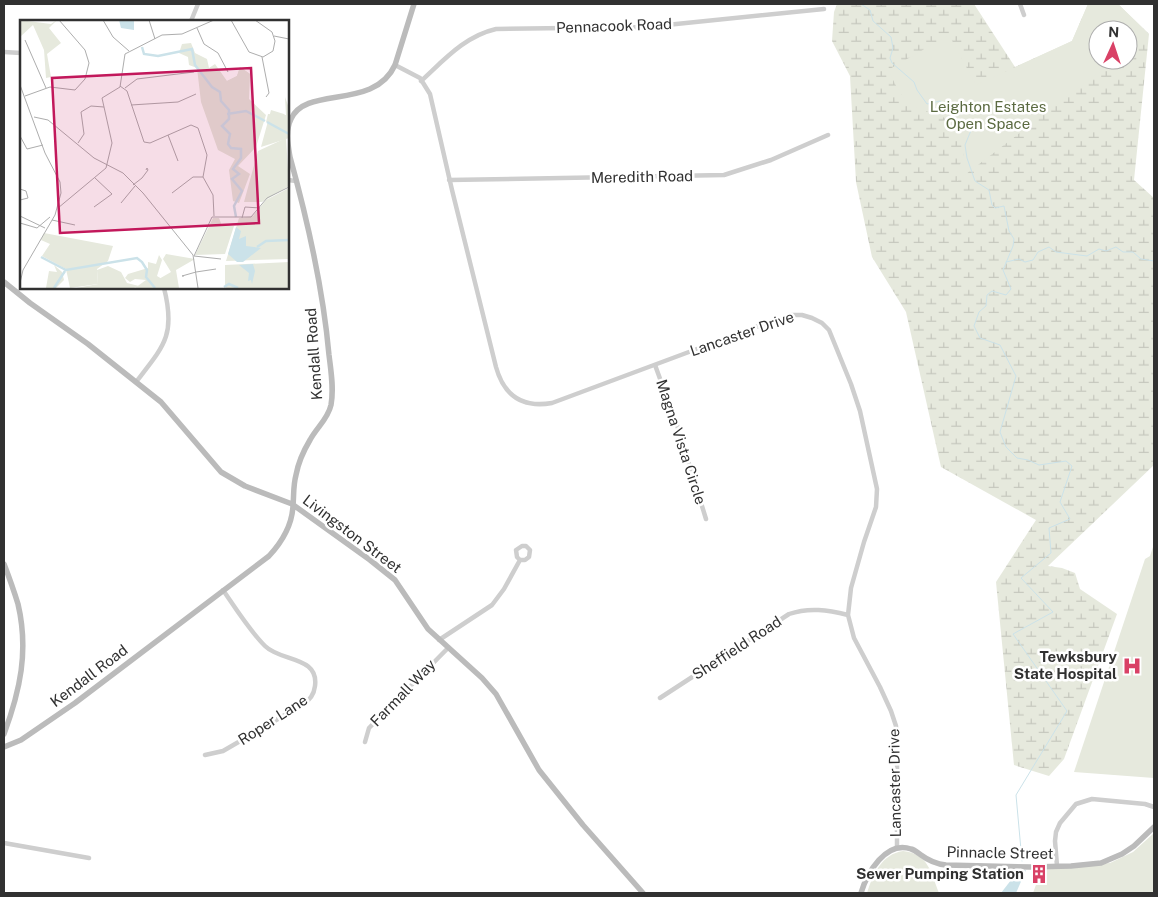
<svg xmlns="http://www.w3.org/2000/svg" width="1158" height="897" font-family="'Public Sans',sans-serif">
<defs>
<pattern id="wetland-marsh" width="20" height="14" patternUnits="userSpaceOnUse" patternTransform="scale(1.25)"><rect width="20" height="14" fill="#e6e9dd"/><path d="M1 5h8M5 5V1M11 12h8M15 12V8" fill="none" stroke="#c6c8be"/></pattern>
</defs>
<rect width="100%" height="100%" fill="#fff"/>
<!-- wetland -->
<path fill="url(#wetland-marsh)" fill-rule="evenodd" d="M837,4H974L1015,67L1072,41L1088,4H1118L1149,34L1134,180L1154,198V465L1048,566L1062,568L1075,573L1080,589L1117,614L1064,759L1049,776L1014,765L996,582L1036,520L941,467L906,312L872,257L856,182L850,76L832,41L834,12ZM1098,30H1128V60H1098Z"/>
<!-- park -->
<path fill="#e6e9dd" d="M1088,4H1118L1149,34L1128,50V30H1098V60H1115L957,181C955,166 969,155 964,140C955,110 923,117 906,100C898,92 893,79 888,70L949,35L976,85L1072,41Z
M1154,544V778L1074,772L1145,559L1150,556Z
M1154,833V893H1033L1042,868L1110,863L1133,852Z
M903,851C929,854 931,873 939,893H867C873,874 882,854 903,851Z"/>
<!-- water -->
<path fill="#cbe2e9" d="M1026,870L1016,893H1001L1018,871Z"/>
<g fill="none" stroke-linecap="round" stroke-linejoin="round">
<!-- stream -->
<path stroke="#cbe2e9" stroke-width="1" d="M861,4L870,10L873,21L891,37L893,48L890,58L892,63L914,82L917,90L927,104L940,101C946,106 949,112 954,117C958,122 967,123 972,128L965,145L967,158L975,181L989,190L992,205L995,208L1004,206L1009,231L1014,239L1013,246L1003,270L1011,289L1006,295L992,291L987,295L986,306L979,312L974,326L980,338L1000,345L1016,376L1000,432L1006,447L1017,458L1028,460L1039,465L1066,461L1072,466L1060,502L1070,519L1049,528L1051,553L1021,578L1053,612L1013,634L1067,711L1016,795L1022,861
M1006,262L1019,259L1025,262L1033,260L1038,252L1049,247L1056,252L1087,256L1099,249L1106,251L1116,247L1123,252H1133L1141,259L1154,261"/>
<!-- street -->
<path stroke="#cecece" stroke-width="4.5" d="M1020,4L1024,15
M191,21L198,4
M4,52L21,53
M395,65L420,78L430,94L452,190L496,367C504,396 523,408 552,403L756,327L792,315H802L812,318L822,323L829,330L851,384L860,411L877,489L876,507L864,542L851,588L848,615L854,638L880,687L891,711L896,726L897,761V848
M421,81C444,60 465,36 496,29L647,27L824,9
M288,180L296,181
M449,180L724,175L771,160L828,135
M655,365L678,428L706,519
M136,382C164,346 176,335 164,288
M439,640L492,605L504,589L520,560H525L529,557L530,550L526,546H522L516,550L517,557L520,560
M660,698L789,614C809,607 828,610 848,615
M365,742L369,728L448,648
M205,755L223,751L302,705C309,701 314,695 315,686C319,656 281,662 265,646C249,630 236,609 223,590
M4,843L89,858
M1057,866L1055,841L1056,832L1060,823L1076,804L1092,799L1145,804L1154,807"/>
<!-- secondary -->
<path stroke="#bbb" stroke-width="5.5" d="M4,282L30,303L88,344L161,402L221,472L245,486L292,504L370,560L395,580L428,629L482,678L496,694L539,770L583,825L643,893
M4,564C9,577 14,591 18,604C29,651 20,691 4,734
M4,747L21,740L75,703L269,556C282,542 292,525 293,506C294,495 293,486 296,475C298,464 304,450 310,440C317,427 328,419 331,405C334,389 331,371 329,355C323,288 308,222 290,157C288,145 285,131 291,119C306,85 374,111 395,65L414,4
M861,893C867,873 886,840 911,849C915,850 918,853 921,855C929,861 936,864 946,865L1031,867L1071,866L1101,863L1122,854L1134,846L1154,827"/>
</g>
<!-- icons -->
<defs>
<g id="hospital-bare" transform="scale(1.5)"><path d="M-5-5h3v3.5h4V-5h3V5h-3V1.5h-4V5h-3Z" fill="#d94166" stroke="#fff" stroke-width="2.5" paint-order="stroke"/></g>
<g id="building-bare" transform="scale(1.5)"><path d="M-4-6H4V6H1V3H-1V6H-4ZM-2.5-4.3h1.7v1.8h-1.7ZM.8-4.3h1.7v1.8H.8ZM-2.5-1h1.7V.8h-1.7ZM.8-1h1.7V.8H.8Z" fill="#d94166" stroke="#fff" stroke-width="2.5" paint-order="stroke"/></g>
</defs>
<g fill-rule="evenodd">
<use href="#hospital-bare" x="1132" y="666"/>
<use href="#building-bare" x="1039" y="874"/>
</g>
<g text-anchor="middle" stroke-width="5" stroke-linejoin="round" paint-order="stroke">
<!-- street labels -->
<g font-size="15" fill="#313131" stroke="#fff">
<text transform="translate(614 26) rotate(-2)" y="5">Pennacook Road</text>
<text transform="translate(642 177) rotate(-1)" y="5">Meredith Road</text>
<text transform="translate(742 334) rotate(-19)" y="5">Lancaster Drive</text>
<text transform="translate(314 354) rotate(-94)" y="5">Kendall Road</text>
<text transform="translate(681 442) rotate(72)" y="5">Magna Vista Circle</text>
<text transform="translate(352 534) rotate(37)" y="5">Livingston Street</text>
<text transform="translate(737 648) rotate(-33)" y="5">Sheffield Road</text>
<text transform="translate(89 676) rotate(-37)" y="5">Kendall Road</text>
<text transform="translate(403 693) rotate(-46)" y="5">Farmall Way</text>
<text transform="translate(273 720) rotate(-33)" y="5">Roper Lane</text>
<text transform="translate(895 783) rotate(-91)" y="5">Lancaster Drive</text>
<text transform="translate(1000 853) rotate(1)" y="5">Pinnacle Street</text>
</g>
<!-- park labels -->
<g font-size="15" fill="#5b6a41" stroke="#fff">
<text x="988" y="112">Leighton Estates<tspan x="988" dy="17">Open Space</tspan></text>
</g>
<!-- poi labels -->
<g font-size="15" font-weight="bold" fill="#313131" stroke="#fff" text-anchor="end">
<text x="1117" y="662">Tewksbury<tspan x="1117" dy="17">State Hospital</tspan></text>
<text x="1024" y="879">Sewer Pumping Station</text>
</g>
</g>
<!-- overview -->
<g transform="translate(20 20)">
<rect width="269" height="269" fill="#fff"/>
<path d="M88,246L101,252L107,263L119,266L114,268H56L78,264L77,250Z" fill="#e6e9dd"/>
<path d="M171,23L175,33L187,39L189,48L195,44L207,61L217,56L220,47L230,54L229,79L246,95L236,127L218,146L230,154L219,183L213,181L209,150L215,139L198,130L181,82L177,48L169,45L168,37L159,33L162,24ZM251,90L264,94L269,99V118L241,127ZM139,235L142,240L137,256L157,268H115L126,260L115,259L110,262L105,258L108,254L128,248V242L136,244ZM34,245L42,252L44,260L36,268H26L29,251L37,252Z" fill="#e6e9dd"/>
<path d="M0,0L31,4L37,0L29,8L41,23L27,34L31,57L26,58L24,30L13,5L0,17ZM220,47L230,54L198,81V71L185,62L196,56L201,64L217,56ZM265,77L269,88V115L246,102L248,94L266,95ZM266,118L269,166L242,182H224L238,131ZM269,168V239L206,241L219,198L233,196L246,180ZM193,198H199L202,206H214L205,234L175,235ZM24,213L93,226L88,241L77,249L78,264L50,268L46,249L22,236L30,224L21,220ZM146,234L175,239L156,250L159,268H133L132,263L151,252L143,239ZM269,242V268H206L205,266V245Z" fill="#e6e9dd"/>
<path d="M99,0H114V10L101,8ZM216,207L221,211L219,219L226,216V226L241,228L223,242H217L208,234ZM233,244L235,251L232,264L231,260L228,261L229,253L219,245Z" fill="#cbe2e9"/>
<path fill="none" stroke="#cbe2e9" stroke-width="2.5" d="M122,27L124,34L138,36L172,29L175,45L192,67L200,72L201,81L209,90V99L202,106L210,114L208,124L211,128L221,129V138L213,149L219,154L212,159L222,171L214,186L216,197M207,94L226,91L245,101M247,102L269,114M237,227L246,221L269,220M21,237L46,250L117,238L122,242L127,250L126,257L135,268M204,267L209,264L218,268M34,268L45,251"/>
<path fill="none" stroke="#adadad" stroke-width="1" d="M83,0L93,17L109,31M129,0L135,19M211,0L229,32L243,37L253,31L255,21L252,12L235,0M177,8L184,24L198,33L208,52M254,16L269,19M5,20L26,68M242,37L249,73L246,77M0,65L25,133L40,162L41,173L35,195L3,250L0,263M100,66L107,71L124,122L130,123L171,105L178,108L187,135L183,157L193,175L194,196M105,68L117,59L174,52M5,76L30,67L55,70L65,59L69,43L65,30L39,0M111,85L158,82L176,74M14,97L28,100L74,138L103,153L123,173L173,235L178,268M148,115L158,141M0,116L7,129L23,125M58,123L64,114L61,92L71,86L84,87M113,165L122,158L128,150L127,148L126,150M0,169L6,171L8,178L0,180M152,173L173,157H183M101,183L115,166M74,187L92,174L75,158M38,188L86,148L92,123L82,78L100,67L105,34L142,15L162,14L194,0M0,196L25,208M222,198L225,187L240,188M32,200L55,205M0,203L17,208L30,197M201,239L174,236L192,197H231L247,178L269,167M176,252L196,249M164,256H162L176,252"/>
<path fill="#c2185b" fill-opacity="0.15" stroke="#c2185b" stroke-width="2.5" d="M231,48L239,203L40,213L32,58Z"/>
<rect width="269" height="269" fill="none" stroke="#313131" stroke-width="2.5"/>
</g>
<!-- border -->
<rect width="1158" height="897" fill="none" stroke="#313131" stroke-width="10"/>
<!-- north arrow -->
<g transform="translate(1113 45) rotate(3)"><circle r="24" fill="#ffffff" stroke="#adadad"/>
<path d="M0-4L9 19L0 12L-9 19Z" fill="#d94166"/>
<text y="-8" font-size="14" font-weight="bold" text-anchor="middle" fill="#313131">N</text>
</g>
</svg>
